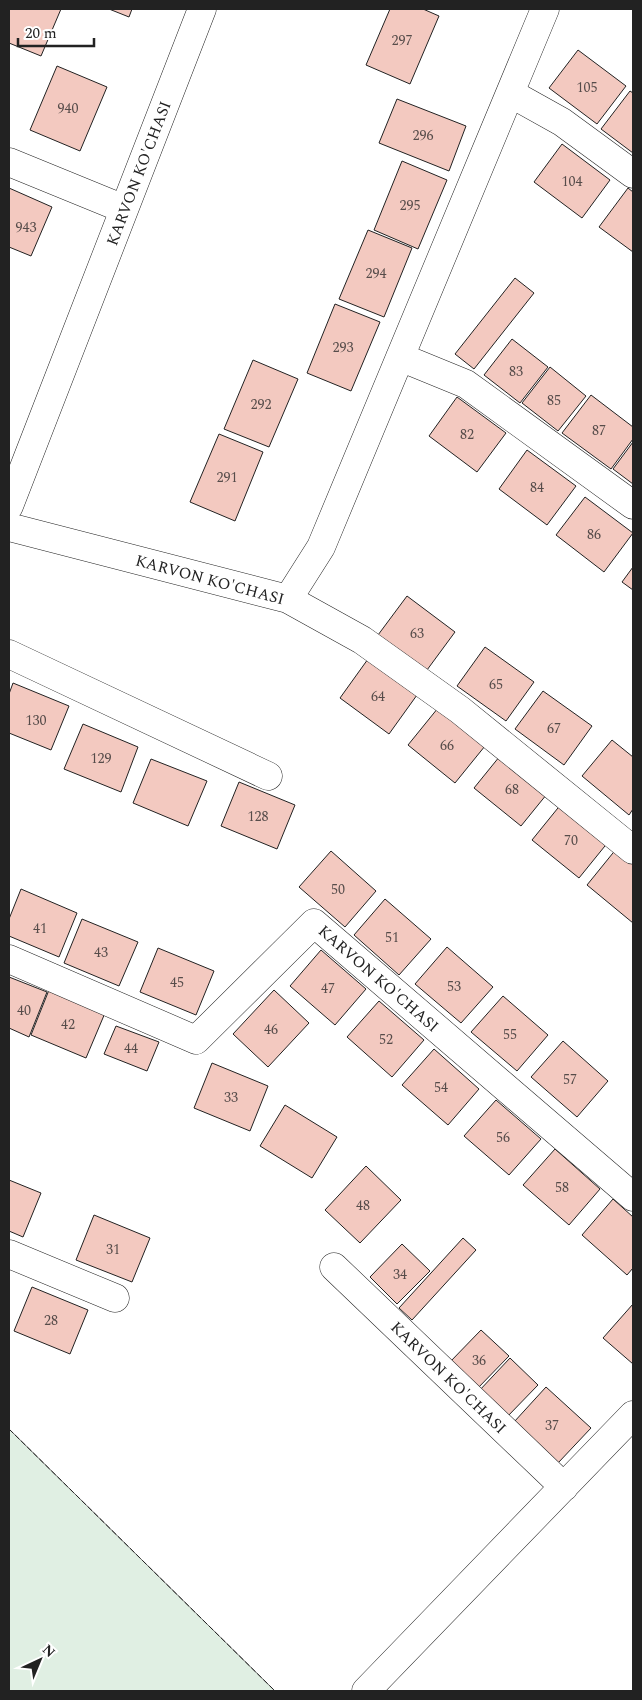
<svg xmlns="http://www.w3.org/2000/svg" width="642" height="1700" font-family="Spectral,serif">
<rect width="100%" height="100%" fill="#fff"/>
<!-- green -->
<path fill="#e0efe3" stroke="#6f6f6f" d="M9,1429L275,1691H9Z"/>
<!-- building -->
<path fill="#f3c9c0" stroke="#222" d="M9,9H61L41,56L9,43Z
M109,9H132L129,17Z
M390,9H423L439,16L410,84L366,65Z
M578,50L626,86L597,124L549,88Z
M57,66L107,87L80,151L30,130Z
M630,91L633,93V153L601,129Z
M397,99L466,126L449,171L379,143Z
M562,144L610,180L582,218L534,182Z
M402,161L447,180L418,249L374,230Z
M9,188L52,207L31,256L9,247Z
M628,188L633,192V252L599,227Z
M368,230L412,248L384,317L339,299Z
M515,278L534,293L474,369L455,354Z
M335,304L380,322L351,391L307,373Z
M512,339L548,367L520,403L484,375Z
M253,360L298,379L269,447L224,429Z
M550,367L586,396L558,431L522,403Z
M591,395L633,427V439L611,469L562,433Z
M457,397L506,433L477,472L429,436Z
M219,434L263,452L235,521L190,502Z
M633,442V484L613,469Z
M527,450L576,486L547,525L499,489Z
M585,497L633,533L604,572L556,535Z
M633,567V590L622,582Z
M407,596L455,632L427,670L378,635Z
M485,647L534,682L506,721L457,686Z
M368,659L417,695L389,734L340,698Z
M13,683L69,706L51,750L9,733V694Z
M543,691L592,726L564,765L515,729Z
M438,708L485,746L455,783L408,745Z
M83,724L138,747L121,792L64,769Z
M612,740L633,757V809L629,815L582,776Z
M504,751L551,789L521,826L474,788Z
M151,759L207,781L188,826L133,803Z
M239,782L295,805L277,849L221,826Z
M562,803L609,841L579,878L532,840Z
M617,848L633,861V923L587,885Z
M331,851L376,891L345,927L299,887Z
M21,889L77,913L59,957L9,936V919Z
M385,899L431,939L399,975L354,935Z
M82,919L138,942L119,986L64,963Z
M447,947L493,987L461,1023L415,984Z
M158,948L214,971L196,1015L140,992Z
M321,950L366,989L335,1025L290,986Z
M9,977L47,992L29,1037L9,1028Z
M49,990L105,1013L86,1058L31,1035Z
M274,990L309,1023L268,1067L233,1034Z
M503,996L548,1035L517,1071L471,1032Z
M379,1001L424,1040L392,1077L347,1037Z
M116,1026L159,1042L147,1071L104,1054Z
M563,1041L608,1081L577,1117L531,1077Z
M434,1049L479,1089L448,1125L402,1085Z
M212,1063L268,1086L250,1131L194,1108Z
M496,1100L541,1139L509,1175L464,1136Z
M285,1105L337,1137L312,1178L260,1146Z
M555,1149L600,1189L569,1225L523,1185Z
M366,1166L401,1200L360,1243L325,1210Z
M9,1180L41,1193L23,1237L9,1231Z
M613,1199L633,1217V1268L627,1275L582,1235Z
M94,1215L150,1238L132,1282L76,1260Z
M463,1238L476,1250L412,1320L399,1308Z
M402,1244L430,1271L397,1304L370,1277Z
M32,1287L88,1310L70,1354L14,1331Z
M633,1304V1364L603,1338Z
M481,1330L509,1356L476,1390L449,1363Z
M510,1358L538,1385L506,1418L478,1392Z
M546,1387L591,1428L558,1463L514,1422Z"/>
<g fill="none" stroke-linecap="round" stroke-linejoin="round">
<!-- minor casing -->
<g stroke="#222" stroke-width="29">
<path id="minor" d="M510,93L562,122L633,174
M9,162L124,209
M400,357L466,384L633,505
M9,506L202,9
M9,527L288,599L362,640L460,710L633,850
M288,599L321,547L545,9
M9,654L268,776
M9,959L196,1040L314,923L633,1197
M9,1254L115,1298
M334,1267L564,1487
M366,1691L633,1415"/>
</g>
<!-- minor -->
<use href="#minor" stroke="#fff" stroke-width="28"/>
<!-- fence -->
<path stroke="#222" stroke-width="1" stroke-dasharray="6 2.5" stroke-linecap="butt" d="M9,1429L275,1691"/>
</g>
<g text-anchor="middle" stroke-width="4" stroke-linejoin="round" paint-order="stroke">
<!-- number labels -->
<g font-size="14" fill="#564c4a">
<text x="402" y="45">297</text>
<text x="587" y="92">105</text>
<text x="68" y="113">940</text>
<text x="423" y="140">296</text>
<text x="572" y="186">104</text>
<text x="410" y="210">295</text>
<text x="26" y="232">943</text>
<text x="376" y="278">294</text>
<text x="343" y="352">293</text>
<text x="516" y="376">83</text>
<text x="554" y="405">85</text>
<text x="261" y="409">292</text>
<text x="599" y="435">87</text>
<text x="467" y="439">82</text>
<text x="227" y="482">291</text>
<text x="537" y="492">84</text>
<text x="594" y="539">86</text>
<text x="417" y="638">63</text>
<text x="496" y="689">65</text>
<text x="378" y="701">64</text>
<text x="36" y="725">130</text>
<text x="554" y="733">67</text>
<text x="447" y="750">66</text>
<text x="101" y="763">129</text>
<text x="512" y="794">68</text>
<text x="258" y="821">128</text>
<text x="571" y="845">70</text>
<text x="338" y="894">50</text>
<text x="40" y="933">41</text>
<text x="392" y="942">51</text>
<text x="101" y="957">43</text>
<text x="177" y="987">45</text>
<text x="454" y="991">53</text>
<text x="328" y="993">47</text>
<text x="24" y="1015">40</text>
<text x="68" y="1029">42</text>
<text x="271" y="1034">46</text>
<text x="510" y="1039">55</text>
<text x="386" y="1044">52</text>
<text x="131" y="1053">44</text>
<text x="570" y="1084">57</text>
<text x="441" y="1092">54</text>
<text x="231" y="1102">33</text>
<text x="503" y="1142">56</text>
<text x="562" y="1192">58</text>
<text x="363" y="1210">48</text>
<text x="113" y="1254">31</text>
<text x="400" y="1279">34</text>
<text x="51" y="1325">28</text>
<text x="479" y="1365">36</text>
<text x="552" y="1430">37</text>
</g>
<!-- street labels -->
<g font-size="16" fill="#222" stroke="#fff">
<text transform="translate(138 173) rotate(-69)" y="6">KARVON KO'CHASI</text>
<text transform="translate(210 579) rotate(15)" y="6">KARVON KO'CHASI</text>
<text transform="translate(379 978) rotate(41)" y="6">KARVON KO'CHASI</text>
<text transform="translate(449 1377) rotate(44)" y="6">KARVON KO'CHASI</text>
</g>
</g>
<!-- border -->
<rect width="642" height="1700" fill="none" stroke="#222222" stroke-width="20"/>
<!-- north arrow -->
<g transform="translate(40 1660) rotate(44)" stroke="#ffffff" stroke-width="4" paint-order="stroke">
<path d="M0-4L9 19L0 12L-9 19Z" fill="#222222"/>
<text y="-8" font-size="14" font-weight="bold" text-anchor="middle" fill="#222222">N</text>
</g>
<!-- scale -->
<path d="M18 38v8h76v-8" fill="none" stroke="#222222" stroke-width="2.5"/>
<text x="25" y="38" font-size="15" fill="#222222" stroke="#ffffff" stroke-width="4" paint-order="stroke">20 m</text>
</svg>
